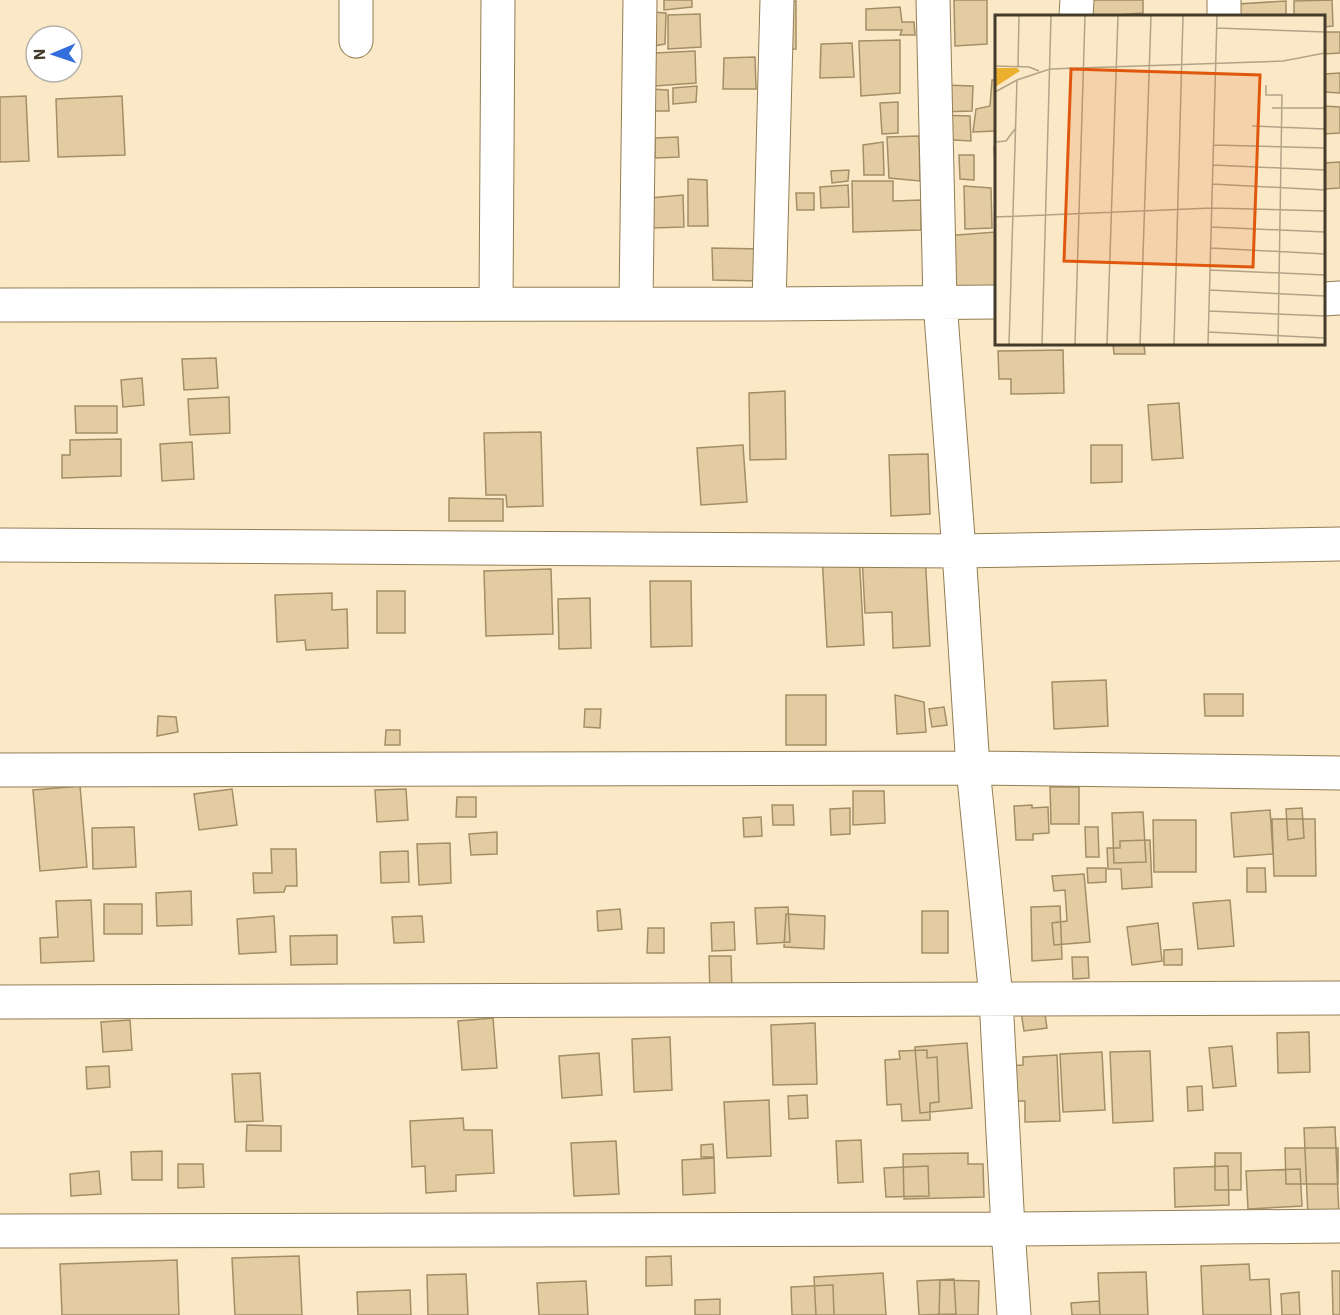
<svg xmlns="http://www.w3.org/2000/svg" width="1340" height="1315" font-family="'IBM Plex Sans',sans-serif">
<rect width="100%" height="100%" fill="#fbe8c6"/>
<!-- building -->
<path fill="#e3cca1" stroke="#a48e66" stroke-width="1.5" d="M664,0H692V7L664,10Z
M954,0H987V44L955,46Z
M1085,0H1143V13L1106,16H1085Z
M1332,0L1333,26L1324,27V16H1294V1Z
M796,1V49L778,50V2Z
M1286,1V16H1239L1238,4Z
M900,7L902,22H914L915,35H900L902,30H866V9Z
M651,12L666,13L665,44L653,46Z
M700,14L701,47L668,49V15Z
M1325,32H1340V53L1325,54Z
M900,40V93L861,96L859,41Z
M852,43L854,77L820,78L821,44Z
M695,51L696,83L655,86V53Z
M755,57L756,89H723L724,58Z
M1340,73V93L1325,92V74Z
M992,80H996V131L973,132L976,109L990,106Z
M943,85L973,86L972,111L941,112Z
M697,86L696,102L673,104V88Z
M649,89L668,90L669,111H650Z
M26,96L29,161L0,162V97Z
M122,96L125,155L58,157L56,99Z
M898,102V133L882,134L880,103Z
M1324,106L1340,107V133L1324,134Z
M937,115L970,116L971,141L937,139Z
M919,136L920,181L889,178L887,137Z
M678,137L679,157L655,158V138Z
M883,142L884,175H864L863,145Z
M994,147H996V179Z
M959,155H974V180L960,179Z
M1340,162V188L1324,189V163Z
M849,170L848,181L832,183L831,171Z
M688,179L707,180L708,226H688Z
M852,181H893V201L921,200V230L853,232Z
M848,185L849,207L821,208L820,187Z
M964,186L991,188L992,228L965,229Z
M796,193H814V210H797Z
M683,195L684,227L650,228L649,198Z
M996,232V290L943,292L944,236Z
M712,248L762,249L761,281L713,280Z
M1113,344H1144L1145,354H1114Z
M1063,350L1064,393L1011,394V379H999L998,351Z
M216,358L218,388L184,390L182,359Z
M142,378L144,405L123,407L121,380Z
M785,391L786,459L750,460L749,393Z
M229,397L230,433L190,435L188,399Z
M1179,403L1183,458L1152,460L1148,405Z
M75,406H117V433H76Z
M541,432L543,506L507,507L506,495H486L484,433Z
M121,439V476L62,478V455H70V440Z
M192,442L194,479L162,481L160,444Z
M743,445L747,502L701,505L697,448Z
M1091,445H1122V482L1091,483Z
M928,454L930,514L891,516L889,455Z
M449,498L503,499V521H449Z
M859,553L864,645L827,647L822,555Z
M925,553L930,646L893,648L892,612L865,613L862,556Z
M551,569L553,634L486,636L484,571Z
M650,581H691L692,646L651,647Z
M377,591H405V633H377Z
M332,593V610L347,609L348,648L306,650L305,640L277,642L275,595Z
M590,598L591,648L559,649L558,599Z
M1106,680L1108,726L1054,729L1052,682Z
M1204,694H1243V716H1205Z
M786,695H826V745H786Z
M895,695L924,702L926,732L897,734Z
M944,707L947,725L932,727L929,709Z
M585,709H601L600,728L584,727Z
M158,716L176,717L178,732L157,736Z
M386,730H400V745H385Z
M80,786L87,867L40,871L33,790Z
M1050,787H1079V824H1051Z
M232,789L237,825L199,830L194,794Z
M406,789L408,820L377,822L375,790Z
M853,791H884L885,823L853,825Z
M457,797H476V817H456Z
M772,805H793L794,825H773Z
M1032,805V808L1048,807L1049,833L1033,834V840H1016L1014,806Z
M850,808V834L831,835L830,809Z
M1302,808L1304,838L1288,840L1286,809Z
M1270,810L1273,854L1234,857L1231,813Z
M1143,812L1146,862L1114,863L1112,813Z
M761,817L762,836L744,837L743,818Z
M1272,819H1315L1316,876H1274Z
M1153,820H1196V872H1154Z
M134,827L136,867L93,869L92,828Z
M1085,827H1098L1099,857H1086Z
M497,832V854L471,855L469,834Z
M1150,840L1152,887L1122,889L1121,869H1108L1107,848H1120V841Z
M450,843L451,883L419,885L417,844Z
M271,849H296L297,886H286L284,892L254,893L253,873H272Z
M408,851L409,882L381,883L380,852Z
M1087,868H1106V882L1088,883Z
M1247,868H1265L1266,892H1247Z
M1084,874L1090,942L1054,945L1052,923L1067,921L1065,890L1054,891L1052,876Z
M191,891L192,925L157,926L156,893Z
M91,900L94,961L41,963L40,938L58,937L56,901Z
M1230,900L1234,946L1198,949L1193,903Z
M104,904H142V934H104Z
M1060,906L1062,959L1032,961L1031,907Z
M788,907L790,942L757,944L755,908Z
M620,909L622,929L598,931L597,911Z
M922,911H948V953H922Z
M786,914L825,916L824,949L784,947Z
M274,916L276,952L239,954L237,919Z
M422,916L424,942L394,943L392,917Z
M734,922L735,950L712,951L711,923Z
M1158,923L1162,961L1132,965L1127,927Z
M648,928H664V953H647Z
M337,935V964L291,965L290,936Z
M1182,949V965H1164V950Z
M709,956H731L732,993L710,995Z
M1072,957H1088L1089,978L1073,979Z
M1044,1008L1047,1028L1024,1031L1021,1011Z
M493,1018L497,1068L462,1070L458,1021Z
M130,1020L132,1050L103,1052L101,1022Z
M815,1023L817,1084L773,1085L771,1025Z
M1309,1032L1310,1072L1278,1073L1277,1033Z
M670,1037L672,1090L634,1092L632,1039Z
M967,1043L972,1108L920,1113L915,1047Z
M1232,1046L1236,1086L1213,1088L1209,1048Z
M927,1050V1058L937,1057L939,1102L930,1103V1120L902,1121L901,1104L887,1105L885,1060L900,1059L899,1051Z
M1150,1051L1153,1121L1113,1123L1110,1052Z
M1102,1052L1105,1110L1063,1112L1060,1054Z
M599,1053L602,1095L562,1098L559,1056Z
M1057,1055L1060,1121L1025,1122V1101H1006L1005,1066L1023,1065V1057Z
M109,1066L110,1087L87,1089L86,1067Z
M260,1073L263,1121L235,1122L232,1074Z
M1202,1086L1203,1110L1188,1111L1187,1087Z
M807,1095L808,1118L789,1119L788,1096Z
M769,1100L771,1156L727,1158L724,1102Z
M463,1118L464,1130H492L494,1173L456,1175V1191L426,1193L425,1166L412,1167L410,1121Z
M247,1125L281,1126V1151H246Z
M1335,1127L1339,1216L1308,1217L1304,1128Z
M861,1140L863,1182L838,1183L836,1141Z
M616,1141L619,1194L574,1196L571,1143Z
M713,1144L714,1157H701V1145Z
M1285,1148H1338V1184H1286Z
M162,1151V1180H132L131,1152Z
M968,1153V1164H983L984,1197L904,1199L903,1154Z
M1215,1153H1241V1190H1215Z
M714,1158L715,1193L683,1195L682,1160Z
M178,1164H203L204,1187L178,1188Z
M928,1166L929,1196L886,1197L884,1168Z
M1228,1166L1229,1205L1175,1207L1174,1168Z
M1300,1169L1302,1206L1248,1209L1246,1171Z
M99,1171L101,1194L71,1196L70,1174Z
M299,1256L302,1315H235L232,1258Z
M671,1256L672,1285L646,1286V1257Z
M177,1260L179,1315H62L60,1264Z
M1249,1264L1250,1280L1269,1279L1271,1315H1203L1201,1266Z
M1332,1271H1340V1315H1333Z
M1146,1272L1148,1315H1100L1098,1273Z
M883,1273L886,1315H816L814,1277Z
M466,1274L468,1315H428L427,1275Z
M954,1279L956,1314L919,1315L917,1281Z
M940,1280L979,1281L978,1315H939Z
M586,1281L588,1315H539L537,1283Z
M833,1285L834,1315H792L791,1287Z
M410,1290L411,1315H358L357,1292Z
M1299,1292L1300,1315H1282L1281,1294Z
M720,1299V1315H695V1300Z
M1099,1301L1100,1315H1072L1071,1303Z"/>
<g fill="none" stroke-linecap="round" stroke-linejoin="round">
<!-- minor casing -->
<g stroke="#937d55" stroke-width="35">
<path id="minor" d="M933,0L940,302L959,551L973,768L996,998L1008,1229L1014,1315
M1076,16L1077,0
M1224,16V0
M356,41V0
M1324,299L1340,298
M636,303L640,0
M496,304L498,0
M769,304L777,0
M0,305L769,304L996,302
M0,545L959,551L1340,544
M0,770L973,768L1340,773
M0,1002L1340,998
M0,1231L1008,1229L1340,1226"/>
</g>
<!-- minor -->
<use href="#minor" stroke="#fff" stroke-width="33"/>
</g>
<!-- overview -->
<g transform="translate(995 15)">
<rect width="330" height="330" fill="#fbe8c6"/>
<path d="M0,53H22L25,56L0,72Z" fill="#ebb02f"/>
<path fill="none" stroke="#b2a388" stroke-width="1.5" d="M221,13L330,17M0,51L34,52L44,56M23,51L24,1M271,70V80H287L283,329M0,77L22,65L55,54L288,46L330,38M277,93H330M257,111L330,114M0,127L11,126L20,114M219,130L330,133M218,150L330,155M217,169L330,175M0,202L217,193L330,196M216,212L330,217M216,233L330,239M215,255L330,260M215,275L330,281M214,296L330,301M214,317L330,323M14,329L22,65M47,329L56,1M80,329L90,1M112,329L123,1M145,329L156,1M179,329L188,1M213,329L222,1"/>
<path fill="#e0580e" fill-opacity="0.15" stroke="#e0580e" stroke-width="3" d="M76,54L265,60L258,252L69,246Z"/>
<rect width="330" height="330" fill="none" stroke="#453b2a" stroke-width="3"/>
</g>
<!-- north arrow -->
<g transform="translate(54 54) rotate(268)"><circle r="28" fill="#ffffff" stroke="#b5b1aa" stroke-width="1.5"/>
<path d="M0-4.5L10 22L0 15L-10 22Z" fill="#346ddc"/>
<text y="-9" font-size="16" font-weight="bold" text-anchor="middle" fill="#453b2a">N</text>
</g>
</svg>
